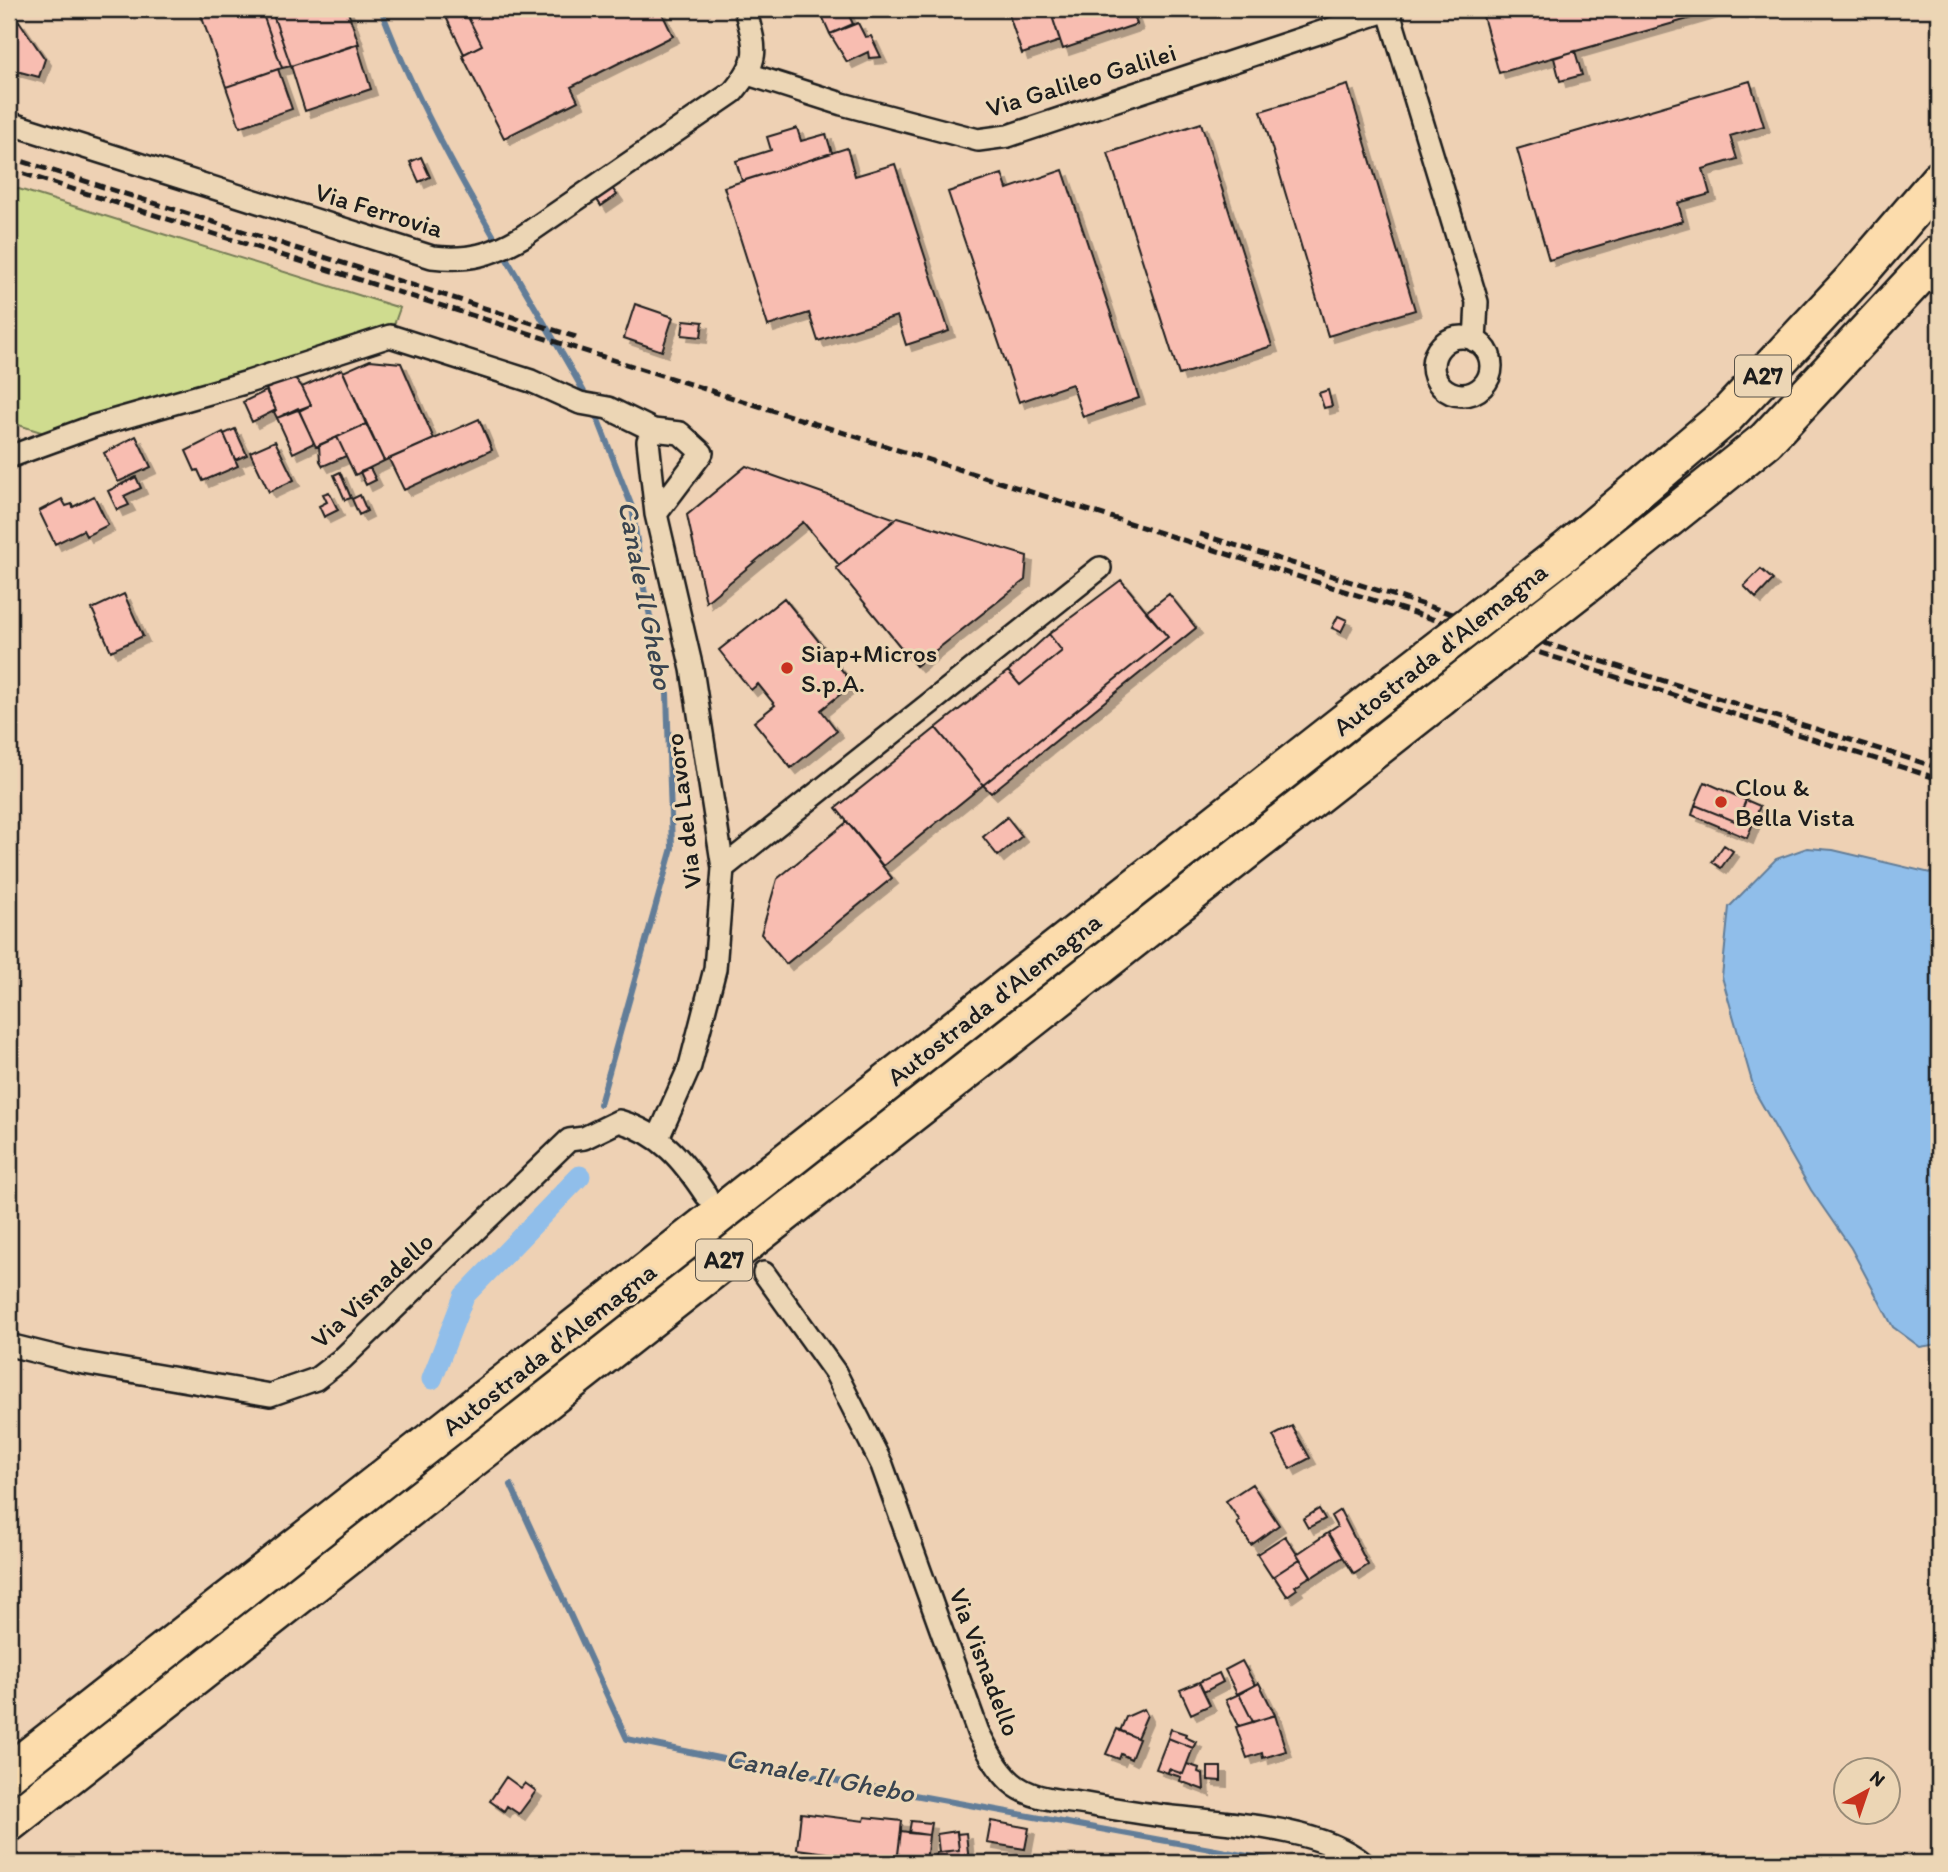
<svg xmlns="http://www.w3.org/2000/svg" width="1948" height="1872" font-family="Itim,sans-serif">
<defs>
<filter id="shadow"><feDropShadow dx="6" dy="6" stdDeviation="0" flood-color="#0004"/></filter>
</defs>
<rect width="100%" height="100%" fill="#eed1b4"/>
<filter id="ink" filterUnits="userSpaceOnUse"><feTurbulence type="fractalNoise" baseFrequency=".0143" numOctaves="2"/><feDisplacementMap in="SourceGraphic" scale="14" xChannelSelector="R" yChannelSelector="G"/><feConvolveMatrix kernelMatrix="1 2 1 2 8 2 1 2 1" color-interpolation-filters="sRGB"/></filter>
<g filter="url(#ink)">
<!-- green -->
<path fill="#cfdc8f" stroke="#767c56" stroke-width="2" d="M9,186L400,308L390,336L60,438L9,422Z"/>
<!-- water -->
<path fill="#90beea" stroke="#627d98" stroke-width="2" d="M1807,848L1833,850L1939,875V1344L1920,1347L1893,1327L1851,1248L1811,1190L1755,1092L1722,977L1729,907L1776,859Z"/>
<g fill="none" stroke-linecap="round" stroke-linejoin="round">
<!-- stream -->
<path stroke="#627d98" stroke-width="6" d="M381,9C432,145 517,272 588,399
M595,412L632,507L644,589L667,693L672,848L600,1104
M511,1485L627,1739L772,1769L1287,1863"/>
<!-- canal -->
<path stroke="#90beea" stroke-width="21" d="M432,1379L464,1296L580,1176"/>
</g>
<!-- building -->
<path fill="#f8bdb1" stroke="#1c1c1c" stroke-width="2" filter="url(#shadow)" d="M199,9H261L282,68L226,87Z
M261,9H271L291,66L282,68Z
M271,9H347L359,44L291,66Z
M447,9H464L482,45L464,54L443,11Z
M464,9H660L673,36L571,87L578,101L504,138L462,55L482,45Z
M819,9H846L853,24L830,34Z
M1007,9H1073L1052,16L1060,41L1022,54Z
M1073,9H1132L1137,24L1063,49L1052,16Z
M1481,9H1723L1499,73Z
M19,21L45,59L39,77L9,69V29Z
M858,23L865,37L871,36L881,57L869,58L868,52L847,62L830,34Z
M357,44L371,89L305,111L291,66Z
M1575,51L1582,75L1560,81L1554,58Z
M278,69L292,109L240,127L226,87Z
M1750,81L1764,126L1730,136L1737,159L1703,169L1710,194L1678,203L1683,221L1549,260L1517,149Z
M1348,85L1415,310L1328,336L1261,111Z
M1201,123L1272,346L1179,375L1108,153Z
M797,128L801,141L826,134L832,153L742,181L736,161L771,150L767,137Z
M847,148L855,176L895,164L949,331L906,345L897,316L818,341L809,313L768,326L724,187Z
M421,157L430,177L419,182L410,162Z
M1063,170L1139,398L1083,417L1072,384L1019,402L948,192L1002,174L1007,189Z
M612,188L617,195L601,206L596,198Z
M635,304L673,317L662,351L624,338Z
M684,320L703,322L701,337L682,335Z
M370,360L401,363L434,439L384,461L343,372Z
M342,369L366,424L316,447L299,411L311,405L302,387Z
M291,378H295L302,387L311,405L277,418L274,412L276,410L266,389Z
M1328,390L1332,406L1324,408L1319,393Z
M266,391L276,410L252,422L243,402Z
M298,408L314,443L293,453L277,418Z
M479,419L492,450L404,490L389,459Z
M366,424L384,461L355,475L337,437Z
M235,429L247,455L235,460L224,434Z
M223,432L238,466L203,481L198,470L195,471L186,451Z
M136,436L151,467L118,482L104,453Z
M337,437L346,456L323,466L320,461L319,445Z
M275,441L294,480L269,492L250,452Z
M746,466L896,519L839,565L803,522L706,602L687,515Z
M370,468L376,480L366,485L360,472Z
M340,472L351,498L345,500L334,475Z
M136,477L141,488L124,496L129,505L117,510L108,491Z
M329,492L338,510L324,517L319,506L327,502L323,494Z
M360,495L367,511L359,515L352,499Z
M94,496L108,525L86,536L83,530L55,544L39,511L62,499L66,506L72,504L73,507Z
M898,517L1027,556L1025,580L916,666L836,568Z
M1761,569L1773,580L1756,598L1744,586Z
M1121,580L1168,637L983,785L936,728L1008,671L1020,685L1062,651L1049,634Z
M124,594L143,636L111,651L92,609Z
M1169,594L1196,628L991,793L983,785L1168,637L1146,612Z
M784,598L853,684L821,710L837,731L791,768L754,722L775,705L758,684L751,690L719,650Z
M1338,616L1347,620L1341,632L1332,628Z
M1049,634L1062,651L1020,685L1008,671Z
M936,728L983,785L883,866L836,808Z
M1705,782L1746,800L1737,822L1695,805Z
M1746,800L1760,806L1747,838L1692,815L1695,805L1737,822Z
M1007,817L1022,836L998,856L983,837Z
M847,822L892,878L786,964L761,934L777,879Z
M1724,845L1733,851L1721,868L1712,862Z
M1292,1426L1310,1458L1290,1469L1273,1436Z
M1252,1484L1279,1525L1251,1545L1237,1523L1240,1521L1226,1501Z
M1319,1509L1325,1519L1308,1528L1303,1519Z
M1340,1510L1368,1565L1354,1574L1328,1533L1337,1527L1331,1516Z
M1328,1533L1343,1557L1312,1577L1297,1554Z
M1285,1536L1300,1559L1272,1577L1257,1554Z
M1300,1559L1311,1576L1295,1586L1297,1589L1287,1596L1274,1576Z
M1242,1661L1255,1685L1237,1694L1225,1670Z
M1219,1673L1223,1682L1204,1692L1199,1682Z
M1199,1682L1210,1705L1191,1714L1180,1690Z
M1259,1683L1275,1715L1253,1722L1239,1694Z
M1239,1694L1253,1722L1239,1726L1226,1700Z
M1144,1709L1147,1715L1137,1738L1120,1731L1126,1717Z
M1275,1715L1286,1751L1263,1758L1262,1753L1247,1758L1236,1727Z
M1117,1729L1139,1739L1131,1759L1121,1754L1119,1759L1106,1754Z
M1171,1729L1186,1734L1185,1737L1196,1742L1193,1748L1168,1738Z
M1168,1738L1193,1748L1183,1774L1169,1769L1168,1773L1156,1769Z
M1187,1764L1199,1768L1198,1772L1203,1774L1204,1790L1180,1781L1181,1777L1168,1773L1169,1769L1183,1774Z
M1208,1767H1221V1781L1208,1780Z
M506,1777L521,1788L525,1783L536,1791L519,1814L507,1806L504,1811L490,1801Z
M801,1813L864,1821L865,1817L902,1821L897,1862L797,1849Z
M911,1821L931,1823L929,1835L909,1833Z
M991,1821L1029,1828L1025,1849L987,1843Z
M901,1831L929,1835L926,1863L897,1862Z
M957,1831L959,1850L939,1852L937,1834Z
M966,1833L969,1863H937L936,1853L959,1850L957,1834Z"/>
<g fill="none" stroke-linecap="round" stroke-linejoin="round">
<!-- minor casing -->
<g stroke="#1c1c1c" stroke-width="26">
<path id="minor" d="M1388,9L1477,302L1475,341
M748,74L842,104L978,140L1008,136L1388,10
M9,123L432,257C469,261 491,255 522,237L733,92C761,58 756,49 745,9
M1433 366a29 29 0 1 1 58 0a29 29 0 1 1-58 0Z
M9,457L94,426L248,382L390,336L531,381L580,403L608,408L653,430
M656,514L702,453L680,433L653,430L648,441L656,514L692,669L723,868L715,969L690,1066L658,1138
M723,868L1100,568
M764,1273L835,1372L882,1465L978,1732C987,1749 996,1768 1011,1782C1031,1800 1061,1800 1086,1804C1109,1808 1132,1812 1156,1815C1215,1823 1316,1824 1363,1863
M9,1345L78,1362L270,1395L316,1379L342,1359L569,1140L584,1138L619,1121C662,1134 682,1159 706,1195"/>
</g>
<!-- motorway casing -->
<g stroke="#1c1c1c" stroke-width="42">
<path id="motorway" d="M1566,551L1727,415L1853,280L1939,180
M1603,571L1766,440L1939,254
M9,1773L1396,682
M9,1823L1440,698"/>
</g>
<!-- minor -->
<use href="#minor" stroke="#ecd6b5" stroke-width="21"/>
<!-- motorway -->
<use href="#motorway" stroke="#fcdcac" stroke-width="37"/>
<!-- rail -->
<path stroke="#1c1c1c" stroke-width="5" stroke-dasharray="10 5" stroke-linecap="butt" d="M9,157L576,337
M9,169L1939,779
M1200,534L1939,768"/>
<!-- motorway-bridge casing -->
<g stroke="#1c1c1c" stroke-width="42" stroke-linecap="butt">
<path id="motorway-bridge" d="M1396,682L1566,551
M1440,698L1603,571"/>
</g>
<!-- motorway-bridge -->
<use href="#motorway-bridge" stroke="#fcdcac" stroke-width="37"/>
</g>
</g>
<!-- markers -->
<g fill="#c8321e" stroke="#ecd6b5" stroke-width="2.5">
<circle cx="787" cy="668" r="7"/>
<circle cx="1721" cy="802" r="7"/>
</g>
<g text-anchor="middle" stroke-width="6" stroke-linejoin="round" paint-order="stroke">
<!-- shield labels -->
<g fill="#ecd6b5" stroke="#5a544a" stroke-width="2">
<rect x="1735" y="355.5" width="56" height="41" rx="5"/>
<rect x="696" y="1239.5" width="56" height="41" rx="5"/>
</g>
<g font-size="24" font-weight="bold" fill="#1c1c1c">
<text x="1763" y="384">A27</text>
<text x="724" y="1268">A27</text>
</g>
<!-- street labels -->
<g font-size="26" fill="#1c1c1c" stroke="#ecd6b5">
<text transform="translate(1081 80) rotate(-17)" y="9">Via Galileo Galilei</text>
<text transform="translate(379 210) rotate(17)" y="9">Via Ferrovia</text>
<text transform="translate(1440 649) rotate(-38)" y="9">Autostrada d'Alemagna</text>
<text transform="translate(683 811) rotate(-97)" y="9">Via del Lavoro</text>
<text transform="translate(994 999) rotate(-38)" y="9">Autostrada d'Alemagna</text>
<text transform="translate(372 1290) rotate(-43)" y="9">Via Visnadello</text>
<text transform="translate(549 1349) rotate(-38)" y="9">Autostrada d'Alemagna</text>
<text transform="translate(985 1662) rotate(69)" y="9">Via Visnadello</text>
</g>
<!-- poi labels -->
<g font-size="26" fill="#1c1c1c" stroke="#ecd6b5" text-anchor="start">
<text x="801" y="662">Siap+Micros<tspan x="801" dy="30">S.p.A.</tspan></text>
<text x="1735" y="796">Clou &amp;<tspan x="1735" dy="30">Bella Vista</tspan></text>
</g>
<!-- water labels -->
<g font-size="28" font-style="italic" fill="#394450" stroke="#ecd6b5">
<text transform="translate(646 595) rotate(79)" y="10">Canale Il Ghebo</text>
<text transform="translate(820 1775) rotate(11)" y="10">Canale Il Ghebo</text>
</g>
</g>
<!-- margin -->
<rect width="1948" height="1872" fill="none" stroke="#ecd6b5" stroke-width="35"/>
<rect x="18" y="18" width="1913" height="1837" fill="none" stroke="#1c1c1c" stroke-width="2.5" filter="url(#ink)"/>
<!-- north arrow -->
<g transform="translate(1867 1791) rotate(40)"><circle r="33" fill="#ecd6b5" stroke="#998c78" stroke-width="2"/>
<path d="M0-5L12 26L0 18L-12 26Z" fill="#c8321e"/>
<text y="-10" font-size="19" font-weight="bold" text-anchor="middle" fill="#1c1c1c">N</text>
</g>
</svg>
